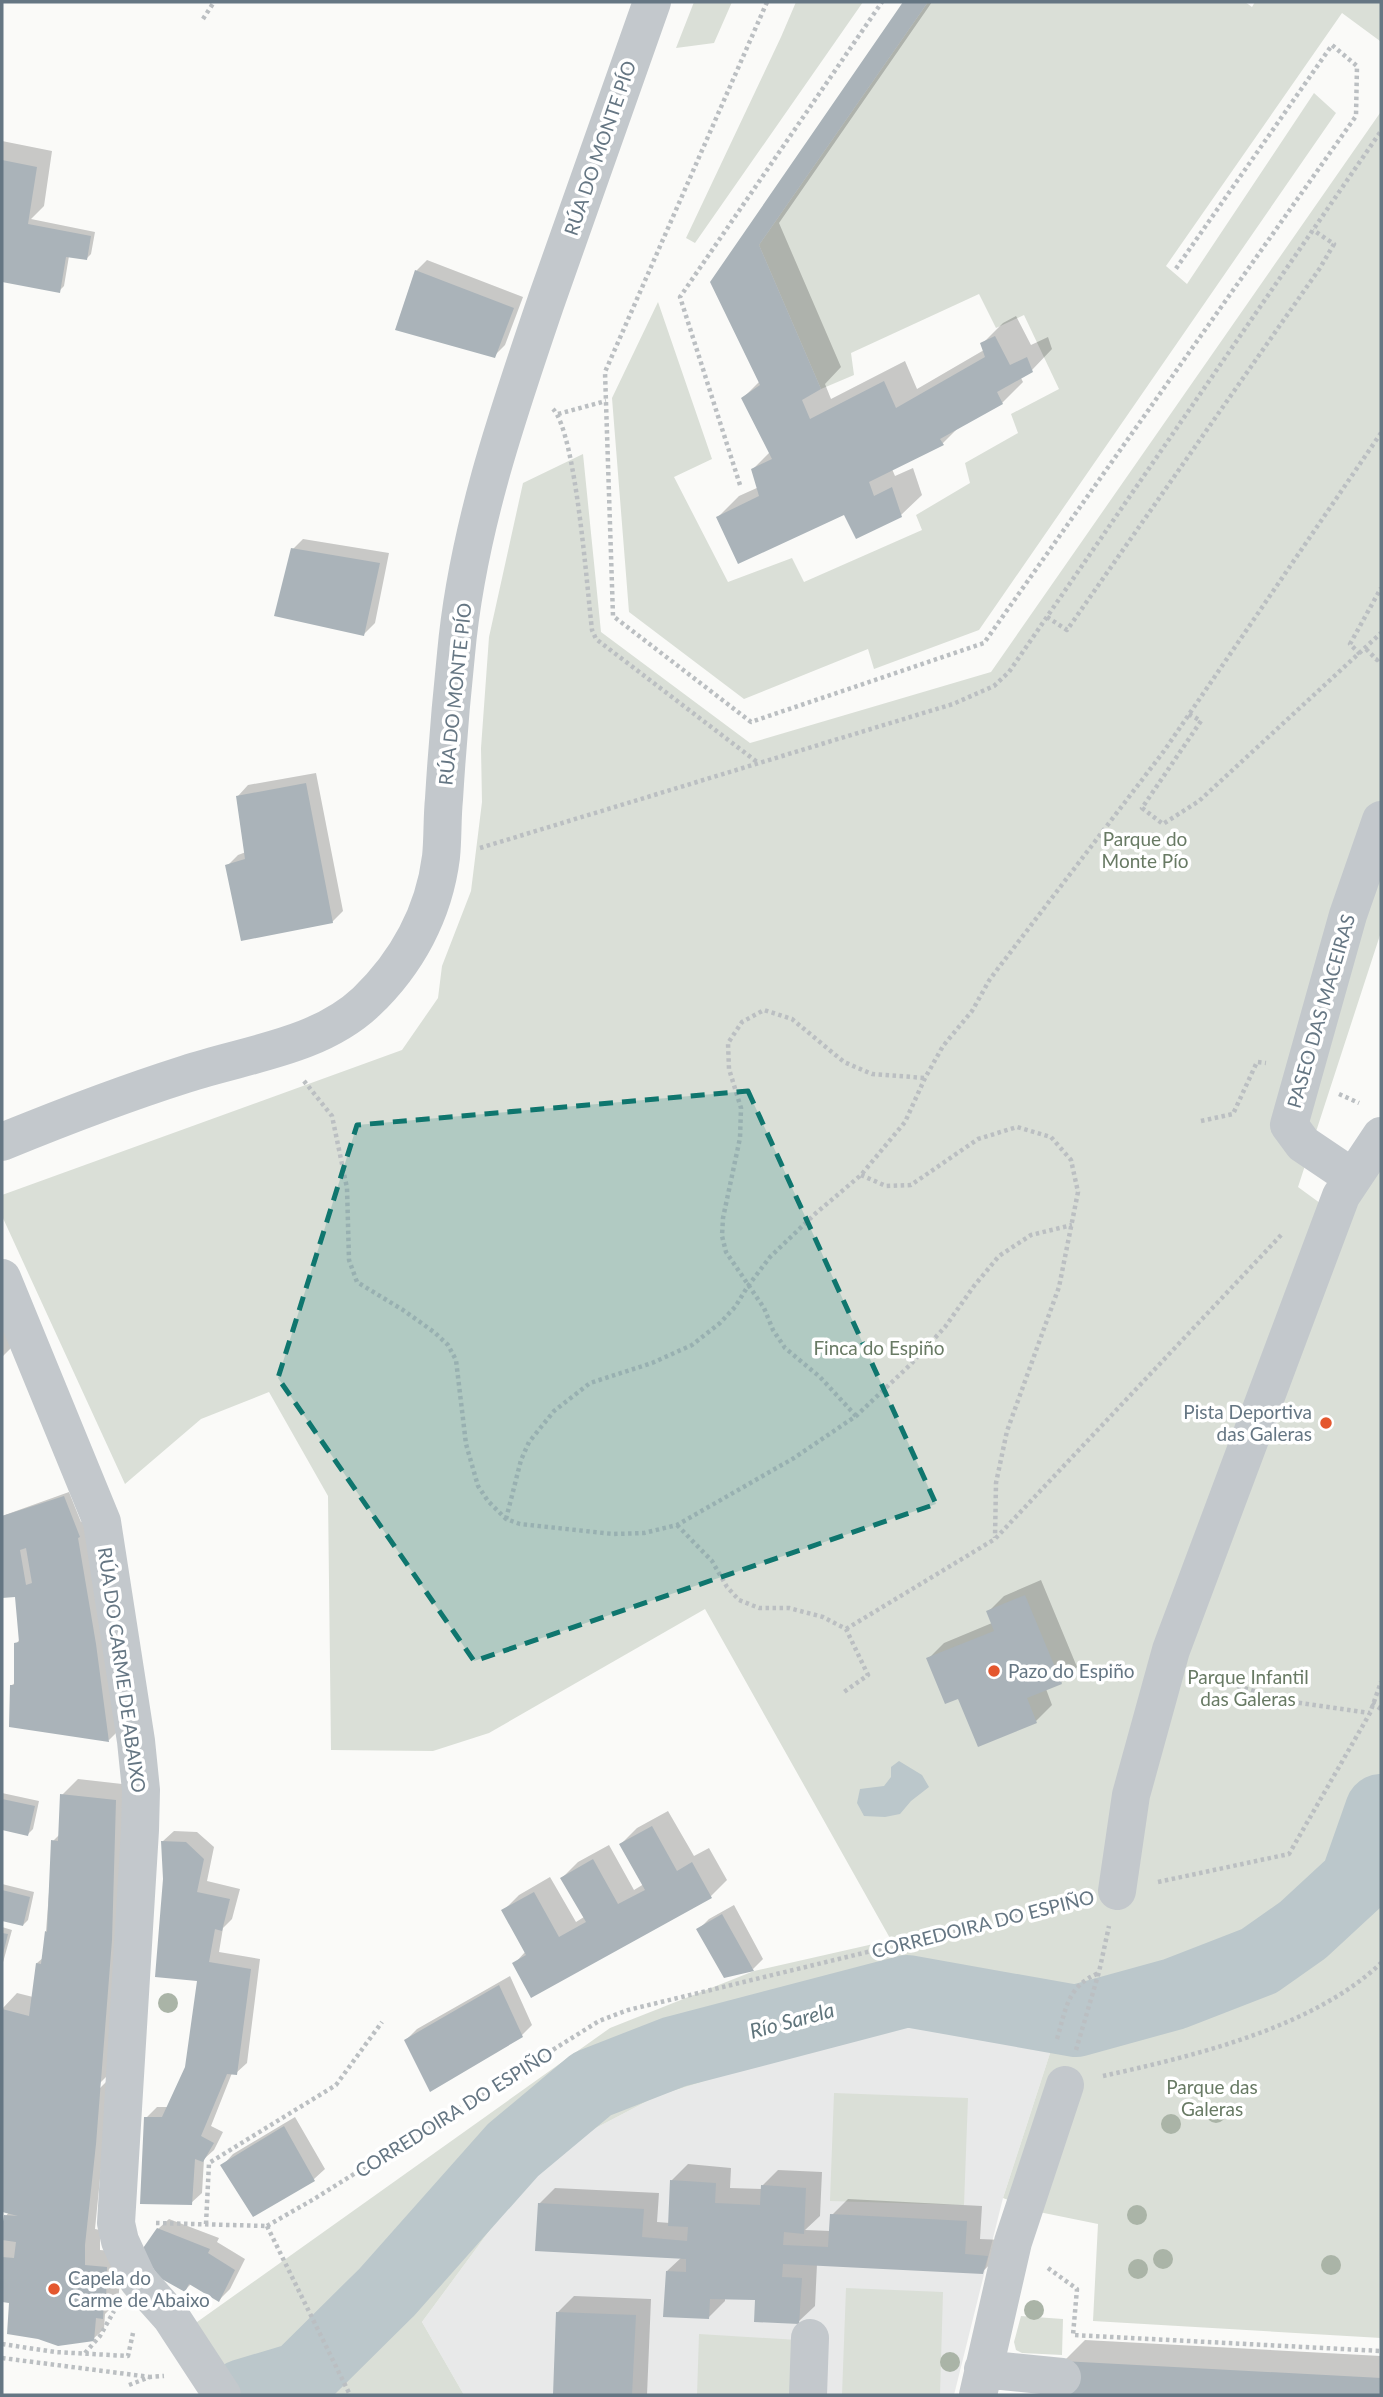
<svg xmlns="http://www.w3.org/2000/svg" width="1383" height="2397" font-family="Lato,sans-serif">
<rect width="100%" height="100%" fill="#fafaf8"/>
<!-- built -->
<path fill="#e8e9e9" d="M945,2015L998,2020L1053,2044L1003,2198L954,2395H464L422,2322L546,2154L657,2096L893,2022Z"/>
<!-- green -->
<path fill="#dadfd7" d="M694,2H732L714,43L676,48Z
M796,2H863L695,243L686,238L781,37Z
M928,2H1245L1252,7L1255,2H1381V37L1380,41L1342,13L1166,266L1187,284L1314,93L1336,113L979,630L874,669L868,649L744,699L629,612L612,398L658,302L712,459L674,477L728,582L792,558L804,582L922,530L916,515L970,483L965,463L1018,433L1011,414L1059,389L1024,315L996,328L979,294L851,353L854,375L821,389L759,245Z
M1381,109V932L1298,1187L1324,1206L1381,1164V2338L1093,2321L1098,2224L1039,2212L1003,2198L1053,2044L998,2020L945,2015L893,2022L657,2096L546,2154L422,2322L464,2395H237L190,2327L610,2028L754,1971L891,1940L705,1609L489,1733L433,1751L331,1750L328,1496L269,1392L201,1419L125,1484L2,1216V1195L402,1050L438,998L442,966L471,891L482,802L481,748L489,637L523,483L583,454L601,632L750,743L991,672L1380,113Z
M834,2093L968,2098L964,2205L830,2201Z
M846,2288L943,2292L940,2395H842Z
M1021,2316L1063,2319L1062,2355L1022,2353L1016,2350L1014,2342Z
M699,2334L798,2340L794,2395H697Z"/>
<!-- water -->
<path fill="#bbc7cb" d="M899,1761L922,1775L929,1787L911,1801L900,1814L885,1817L864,1816L857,1803L860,1789L884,1786L891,1777V1767Z"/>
<!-- shadow -->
<path fill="#0003" d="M905,2H932L779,223L841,367L825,384L831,399L905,361L917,389L984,350L982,344L1003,323L1016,316L1031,345L1048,337L1052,349L1032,370L1020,376L1023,382L1002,403L960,426L943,443L892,469L895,476L913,468L922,495L901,515L845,513L718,517L739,496L759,487L753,469L770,452L743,398L760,381L712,282Z
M2,141L52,151L44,206L31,219L95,232L91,254L86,259L69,256L64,286L59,291L2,280V239L5,218L2,217Z
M427,260L523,297L505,345L494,356L416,271Z
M303,539L389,553L375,623L364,634L293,549Z
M316,773L343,911L332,922L227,866L238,855L246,852L238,796L248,785Z
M2,1319L13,1346L2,1357Z
M69,1492L81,1522L98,1518L119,1730L109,1740L12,1685L16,1682V1644L20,1639V1595L2,1596V1516Z
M1041,1580L1077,1667L1061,1683L1046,1689L1052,1705L1036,1721L979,1745L959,1696L928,1659L944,1643L992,1623L988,1612L1004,1596Z
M78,1779L131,1785L116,2067L99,2084V2089L110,2078L95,2229L100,2230V2250L123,2252L118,2301L105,2314L104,2329L93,2339L11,2301L2,2300V2237L6,2216L9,2212L2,2210V2009L17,1993L33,1997L37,1963L44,1957L53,1841L60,1834L62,1795Z
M2,1793L39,1801L33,1829L28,1834L2,1828Z
M668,1811L694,1856L709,1848L727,1880L711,1896L532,1996L514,1964L526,1951L503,1911L519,1895L550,1877L576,1922L584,1917L562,1878L578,1862L609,1845L634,1890L644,1884L621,1844L637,1828Z
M174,1831L197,1832L214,1847L207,1881L240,1889L232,1919L223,1928L219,1952L260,1959L247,2063L236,2073H232L211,2126L223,2132L214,2150L204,2159L202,2193L191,2203L146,2118L157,2107H169L187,2068L199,1980L165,1879L163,1841Z
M2,1884L34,1892L28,1920L23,1925L2,1919Z
M734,1905L763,1959L753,1969L698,1930L709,1919Z
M2,1927L12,1930L2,1966Z
M510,1976L532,2025L522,2035L406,2040L417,2029Z
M295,2117L325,2169L314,2179L223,2165L233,2154Z
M688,2164L731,2168L730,2188L762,2189V2186L778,2170L822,2172L820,2216L805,2230L831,2231L832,2215L848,2199L982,2206L980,2239L1003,2240L999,2256L982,2272L817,2264L815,2306L798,2322L757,2299L725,2298V2301L709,2317L667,2271L682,2257L539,2204L555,2188L659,2193L657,2222L670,2223L672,2180Z
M169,2219L219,2238L217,2242L245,2259L230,2289L219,2300L191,2284L185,2290L158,2229Z
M574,2296L651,2299L647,2395H555L558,2312Z
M1085,2340L1381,2356V2395H1063L1064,2361Z"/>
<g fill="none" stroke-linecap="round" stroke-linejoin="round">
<!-- river -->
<path stroke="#bbc7cb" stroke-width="72" d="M243,2395L300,2378L387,2292L513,2150L592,2084L674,2052L907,1991L1076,2021L1174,1994L1259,1961L1303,1930L1356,1881L1381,1810"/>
</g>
<!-- building -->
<path fill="#aab3b9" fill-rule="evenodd" d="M903,2H928L759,245L821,389L802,400L810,419L884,381L896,408L985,357L980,343L995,336L1010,365L1027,357L1033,372L997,392L1003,404L940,439L944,445L869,482L874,496L892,487L902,517L856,539L844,515L738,564L716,517L759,496L751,469L772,459L741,398L760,385L710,282Z
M2,160L37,167L28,224L91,236L87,260L66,257L60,293L2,282Z
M415,270L514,308L495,358L395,330Z
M291,548L380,563L364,636L274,616Z
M306,783L333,923L241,941L225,865L245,859L236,796Z
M64,1496L80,1537L78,1538L96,1644L109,1742L9,1727L10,1685H14V1643L19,1642L15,1597L2,1598V1516ZM26,1548L32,1583L26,1585L20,1550Z
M1025,1595L1062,1684L1027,1698L1037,1723L978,1747L958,1699L945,1704L926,1658L994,1631L986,1611Z
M60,1794L116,1800L112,1940L96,2144L85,2245V2265L107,2267L106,2300L104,2301L103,2319L96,2318L94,2341L58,2346L38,2339L7,2334L9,2303L2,2302V2257L14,2258L16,2242L2,2240V2228L4,2215L18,2216L2,2212V2009L29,2016L36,1963L41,1964L45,1931L47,1932L51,1840L58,1841Z
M2,1799L35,1806L28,1836L2,1830Z
M652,1826L677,1871L692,1862L712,1898L531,1998L512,1963L526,1955L501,1910L534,1892L559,1937L586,1922L560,1878L593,1859L618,1904L645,1890L619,1844Z
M161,1841L186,1842L204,1859L197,1892L230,1899L222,1931L215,1929L209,1962L251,1969L237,2075L227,2074L201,2136L214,2143L203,2162L195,2159L192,2205L140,2204L144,2117H162L185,2067L197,1981L155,1977L163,1879Z
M2,1890L30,1897L23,1926L2,1921Z
M722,1914L754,1971L724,1978L696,1929Z
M2,1933L8,1934L3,1954H2Z
M499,1985L523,2037L430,2092L404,2040Z
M284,2126L315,2181L253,2217L220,2165Z
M670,2180L716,2183L715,2203L760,2205L761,2185L806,2188L804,2234L784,2232L783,2245L828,2247L830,2214L967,2221L965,2254L988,2256L983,2274L783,2264L782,2277L802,2278L799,2324L754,2322L755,2300L710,2299L709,2319L663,2317L666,2271L686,2272V2259L535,2251L538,2203L644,2209L642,2237L687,2241L688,2227L668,2226Z
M157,2228L210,2249L208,2253L235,2270L219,2302L189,2284L185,2292L160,2278L141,2251Z
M556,2312L636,2315L632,2395H553Z
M1062,2361L1381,2378V2395H1061Z"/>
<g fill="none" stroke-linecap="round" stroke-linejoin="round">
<!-- path -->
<path stroke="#bbbfc2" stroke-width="4.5" stroke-dasharray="3.5 3.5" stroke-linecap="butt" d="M767,2L605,372L613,616L751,722L984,643L1356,116L1357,66L1332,45L1175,270
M203,19L214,2
M553,409C576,433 587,589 592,630L596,639L757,762
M558,414L606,401
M740,485L680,297L882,2
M1047,617L1067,630L1320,268L1334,244L1313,230
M1366,649L1377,660L1381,656
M1360,654L1350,644L1381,588
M1189,714L1201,721L1142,808L1163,824L1199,801L1381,633
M480,848L953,704L994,686L1009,672L1381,131
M304,1081L332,1116L347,1188L349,1260L357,1282L403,1310L434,1332L448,1345L456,1360L466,1444L478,1486L488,1501L506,1519L520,1524L613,1534L644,1533L677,1525L794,1458L856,1416L910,1365L945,1327L974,1286L999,1256L1031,1235L1072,1225
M1339,1094L1359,1103
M1201,1121L1233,1114L1257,1062L1266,1063
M861,1175L886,1186L911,1185L978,1139L1017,1127L1051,1137L1071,1160L1078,1192L1059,1287L1007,1431L996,1483L995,1538
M856,1416L820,1377L785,1348L773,1330L764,1308L726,1252L722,1236L723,1218L740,1138L741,1108L729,1069L728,1043L742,1022L764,1010L792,1019L844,1062L872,1074L925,1078
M506,1519L521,1460L529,1442L554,1411L590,1383L652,1363L692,1345L720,1323L735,1307L748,1286L770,1257L816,1213L861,1175L905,1122L925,1078L943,1046L972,1011L990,979L1164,751L1381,433
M677,1525L712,1561L727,1587L739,1600L759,1608H789L823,1617L846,1629L868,1675L844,1692
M846,1629L995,1539L1283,1233
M1204,1677L1294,1702L1370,1713
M1372,1703L1381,1709
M1158,1882L1289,1854L1370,1713L1381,1682
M1057,2039C1066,2009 1067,1986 1099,1973
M1076,2050L1099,1972L1109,1926
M1103,2076C1193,2056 1313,2028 1381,1963
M156,2223L267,2226
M206,2224L209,2163L336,2085L382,2022
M267,2226L314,2199L599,2021L628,2010L1078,1901
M267,2226L350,2395
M1048,2268L1077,2289L1073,2335L1381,2351
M2,2344L55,2352L128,2356L133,2333
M85,2353L100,2336L114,2311
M2,2358L150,2377
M129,2385L150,2377L164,2376"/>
<!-- minor -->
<path stroke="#c3c8cc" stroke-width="38" d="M2,1142C63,1117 123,1094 186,1074C246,1054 318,1047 366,1002C407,963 434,913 441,857C443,838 442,818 444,799C447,750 451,702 456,654C467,531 508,413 548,296C582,198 617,100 652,2
M1352,1177L1303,1144L1289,1125L1348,915L1381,820
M2,1278L102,1522L136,1741L141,1790L140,1830L116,2223L120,2241L138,2280L171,2317L222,2395
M1117,1891L1131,1795L1171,1650L1341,1196L1381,1136
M983,2369L1062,2377
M808,2395L810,2338
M978,2395L1013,2242L1065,2085"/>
</g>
<!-- trees -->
<g fill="#aab4a7">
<circle cx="168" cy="2003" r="10"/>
<circle cx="1216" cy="2113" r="10"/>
<circle cx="1171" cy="2124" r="10"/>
<circle cx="1137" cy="2215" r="10"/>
<circle cx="1163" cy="2259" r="10"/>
<circle cx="1331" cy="2265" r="10"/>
<circle cx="1138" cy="2269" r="10"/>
<circle cx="1034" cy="2310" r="10"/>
<circle cx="950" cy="2362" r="10"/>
</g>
<!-- marked area -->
<path fill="#0f766e" fill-opacity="0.2" stroke="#0f766e" stroke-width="5" stroke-dasharray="14 9" stroke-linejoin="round" d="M748,1091L936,1504L474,1661L278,1378L357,1125Z"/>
<!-- markers -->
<g fill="#e4572e" stroke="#fff" stroke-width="2.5">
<circle cx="1326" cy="1423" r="7"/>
<circle cx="994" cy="1671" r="7"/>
<circle cx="54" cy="2289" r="7"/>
</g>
<g text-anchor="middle" stroke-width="7" stroke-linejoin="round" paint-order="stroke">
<!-- street labels -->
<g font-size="19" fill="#657683" stroke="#fff">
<text transform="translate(600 148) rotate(-71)" y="7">RÚA DO MONTE PÍO</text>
<text transform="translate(455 694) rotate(-84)" y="7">RÚA DO MONTE PÍO</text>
<text transform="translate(1321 1011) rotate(-74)" y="7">PASEO DAS MACEIRAS</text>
<text transform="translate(122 1670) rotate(82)" y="7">RÚA DO CARME DE ABAIXO</text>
<text transform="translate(983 1924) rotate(-14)" y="7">CORREDOIRA DO ESPIÑO</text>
<text transform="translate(454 2112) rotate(-32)" y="7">CORREDOIRA DO ESPIÑO</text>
</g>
<!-- park labels -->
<g font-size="19" fill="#687a64" stroke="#fff">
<text x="1145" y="846">Parque do<tspan x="1145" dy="22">Monte Pío</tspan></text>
<text x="879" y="1355">Finca do Espiño</text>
<text x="1248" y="1684">Parque Infantil<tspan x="1248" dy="22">das Galeras</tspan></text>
<text x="1212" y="2094">Parque das<tspan x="1212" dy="22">Galeras</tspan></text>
</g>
<!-- poi labels -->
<g font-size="19" fill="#657683" stroke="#fff" text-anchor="start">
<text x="1312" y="1419" text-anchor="end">Pista Deportiva<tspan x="1312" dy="22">das Galeras</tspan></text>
<text x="1008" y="1678">Pazo do Espiño</text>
<text x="68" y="2285">Capela do<tspan x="68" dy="22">Carme de Abaixo</tspan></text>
</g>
<!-- water labels -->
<g font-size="21" font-style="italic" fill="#60757c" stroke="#fff">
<text transform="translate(792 2021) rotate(-15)" y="7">Río Sarela</text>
</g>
</g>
<!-- border -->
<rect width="1383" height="2397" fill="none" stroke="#657683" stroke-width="7"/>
</svg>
